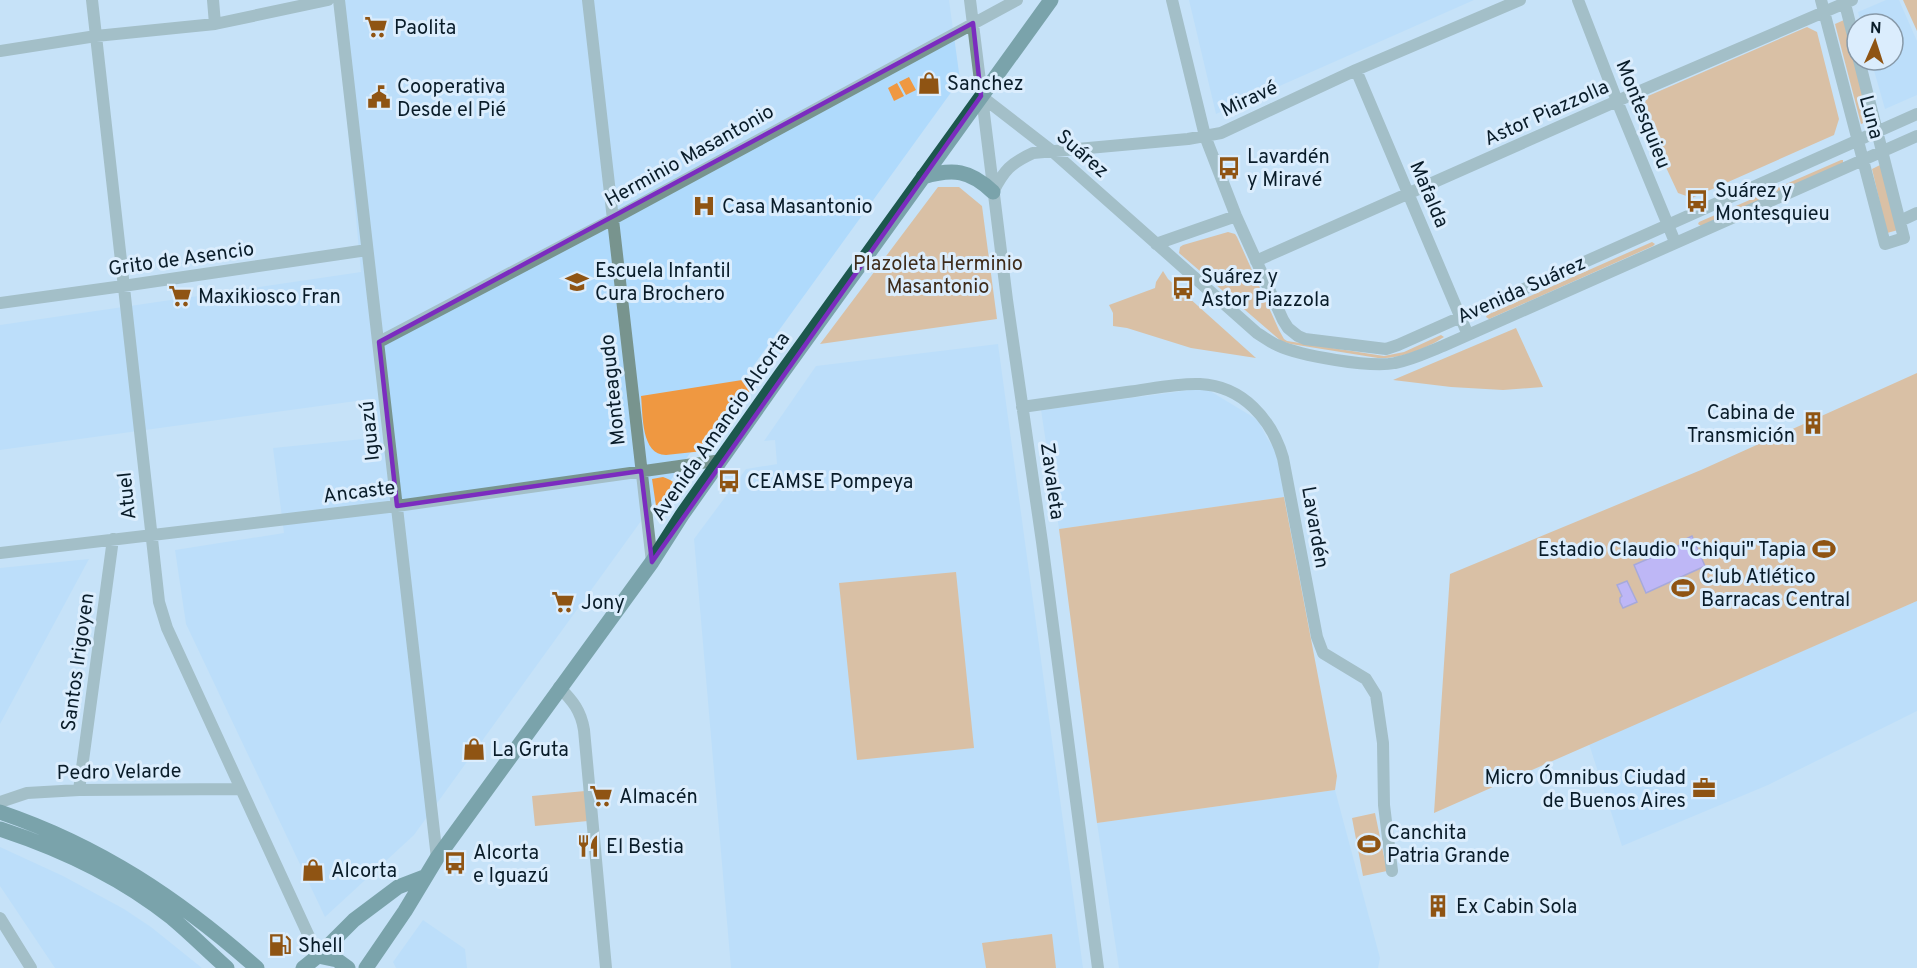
<svg xmlns="http://www.w3.org/2000/svg" width="1917" height="968" font-family="Overpass,sans-serif">
<rect width="100%" height="100%" fill="#c6e2f8"/>
<!-- built -->
<path fill="#afdafc" d="M336,0H949L960,80L414,835L325,917L186,624L175,550L284,533L273,448L373,438L371,399L0,450V325L361,272Z
M1189,0H1474L1216,114Z
M1886,0H1899L1917,41V95L1885,109L1871,60H1893V24H1861L1858,12Z
M998,344L1083,968H731L694,539L746,469L777,464L775,440L764,441L816,366Z
M1205,388L1258,420L1267,438L1278,454L1284,497L1059,529L1041,410Z
M89,559L0,724V568Z
M1917,601V711L1768,785L1622,846L1589,744Z
M1335,790L1380,958L1378,968H1119L1097,823Z
M0,847L63,876L124,909L151,927L202,968H55L0,886Z
M423,920L465,949L467,968H396L393,962Z"/>
<!-- green -->
<path fill="#ef9841" d="M1903,0H1917V31Z
M1844,20L1871,120L1861,124L1835,24Z
M1807,27L1817,32L1839,119L1834,135L1692,198L1678,193L1640,112L1648,96Z
M909,77L916,90L906,95L899,82Z
M897,83L904,96L894,101L888,88Z
M1841,160H1843V163L1701,226L1698,224L1699,222Z
M1882,164L1898,230L1887,233L1872,169Z
M938,187H959L982,206L997,319L820,344Z
M1228,232L1235,234L1237,237L1279,330L1284,339L1287,341L1384,356L1404,352L1441,335L1444,337C1426,349 1400,359 1378,358L1291,344L1281,341L1179,253L1180,247L1183,245Z
M1652,242L1655,244L1653,246L1489,319L1486,317L1487,315Z
M1163,271L1168,279L1256,358L1191,348L1127,328L1113,326V313L1109,305L1155,288L1156,282Z
M1516,328L1543,387L1503,390L1451,387L1393,380Z
M1917,373V601L1434,813L1450,574L1701,470Z
M761,377L703,451C691,452 678,454 666,455C641,455 643,415 641,396Z
M663,477C679,483 680,487 670,500C667,505 665,508 659,511L656,506L652,479Z
M1284,497L1337,776L1335,790L1097,823L1059,529Z
M956,572L974,748L857,760L839,583Z
M585,791L588,821L535,826L532,796Z
M1375,813L1387,871L1363,876L1352,818Z
M1052,934L1056,968H986L982,943Z"/>
<!-- water -->
<path fill="#b484f4" stroke="#8165b7" stroke-width="1.5" d="M1692,536L1705,566L1646,593L1634,565L1687,542L1686,539Z
M1627,581L1637,602L1623,608L1620,602V598L1622,596L1617,585Z"/>
<g fill="none" stroke-linecap="round" stroke-linejoin="round">
<!-- minor -->
<path stroke="#78948e" stroke-width="12" d="M92,0L159,602L167,628L318,956
M213,0L215,24
M339,0L437,858
M588,0L652,562
M970,0L1007,300L1042,542L1098,968
M1172,0L1205,136L1236,216L1283,320L1288,328L1298,336L1305,339L1386,349L1398,345L1917,114
M1578,0L1617,101L1675,242
M1821,0L1885,244L1904,238L1859,60
M1844,0L1857,51
M0,51L96,36L215,24L328,0
M1356,70L1468,335
M981,96L1052,151L1257,333C1264,337 1270,342 1277,345C1300,356 1371,368 1395,363C1412,360 1428,352 1443,346L1917,136
M993,192C1004,170 1011,163 1033,153L1188,139L1221,133L1356,70L1520,0
M1900,221L1917,213
M1156,244L1236,216
M1256,261L1617,101L1852,0
M0,303L123,286L367,250
M379,342L613,219L1017,0
M1022,407C1057,402 1092,397 1127,392C1151,389 1176,383 1200,384C1243,386 1272,420 1283,458L1317,637L1323,653L1366,679L1376,695L1383,743L1384,805L1392,871
M0,553L397,506L722,460
M559,687C573,701 581,711 584,730L606,968
M79,790L113,539
M0,802L27,793L79,790L240,789
M0,918L31,968"/>
<!-- major -->
<path stroke="#1d574e" stroke-width="15" d="M923,177C953,168 970,170 993,192
M0,812C100,846 179,899 257,968
M0,829C61,849 121,877 172,918C191,934 208,951 227,968
M318,956L337,960L348,968
M303,968L318,956L354,920L398,887L424,877
M366,968L405,911L437,858L652,562L682,515L780,376L1051,0"/>
</g>
<!-- marked area -->
<path d="M0 0H1917V968H0ZM973,23L981,96L652,562L641,471L397,506L379,342Z" fill="#c6e2f8" fill-opacity=".55" fill-rule="evenodd"/>
<path fill="none" stroke="#7b2cbf" stroke-width="4.5" stroke-linejoin="round" d="M973,23L981,96L652,562L641,471L397,506L379,342Z"/>
<!-- icons -->
<defs>
<g id="supermarket-bare" transform="scale(1.8)"><path d="M-6-5.5h2.5l.6 2H6L4.5 2H-2.5L-4.4-4H-6ZM-1.5 3.2a1.3 1.3 0 1 0 .1 0ZM3 3.2a1.3 1.3 0 1 0 .1 0Z" fill="#8f5413" stroke="#dbedfd" stroke-width="2.5" paint-order="stroke"/></g>
<g id="shop-bare" transform="scale(1.8)"><path d="M-5-2.5h2.3a2.7 3.5 0 0 1 5.4 0H5L5.5 6h-11ZM-1.5-2.5h3a1.5 2.3 0 0 0-3 0Z" fill="#8f5413" stroke="#dbedfd" stroke-width="2.5" paint-order="stroke"/></g>
<g id="civic-bare" transform="scale(1.8)"><path d="M-.6-6.5H3V-4.5H.6V-3L4-1V1h2V6H-6V1h2V-1L-.6-3ZM-1.2 2.5V6h2.4V2.5Z" fill="#8f5413" stroke="#dbedfd" stroke-width="2.5" paint-order="stroke"/></g>
<g id="bus-bare" transform="scale(1.8)"><path d="M-5-6H5V4H4V6H2V4H-2V6H-4V4H-5ZM-3.5-4V0h7V-4ZM-3.5 1.2v1.5H-2V1.2ZM2 1.2v1.5H3.5V1.2Z" fill="#8f5413" stroke="#dbedfd" stroke-width="2.5" paint-order="stroke"/></g>
<g id="hospital-bare" transform="scale(1.8)"><path d="M-5-5h3v3.5h4V-5h3V5h-3V1.5h-4V5h-3Z" fill="#8f5413" stroke="#dbedfd" stroke-width="2.5" paint-order="stroke"/></g>
<g id="school-bare" transform="scale(1.8)"><path d="M0-5L7-2L0 1L-7-2ZM-4 1L0 2.5L4 1V4Q0 6-4 4Z" fill="#8f5413" stroke="#dbedfd" stroke-width="2.5" paint-order="stroke"/></g>
<g id="building-bare" transform="scale(1.8)"><path d="M-4-6H4V6H1V3H-1V6H-4ZM-2.5-4.3h1.7v1.8h-1.7ZM.8-4.3h1.7v1.8H.8ZM-2.5-1h1.7V.8h-1.7ZM.8-1h1.7V.8H.8Z" fill="#8f5413" stroke="#dbedfd" stroke-width="2.5" paint-order="stroke"/></g>
<g id="stadium-bare" transform="scale(1.8)"><path d="M0-5a6.5 5 0 1 0 0 10a6.5 5 0 1 0 0-10ZM-3.5-1.8h7v3.6h-7Z" fill="#8f5413" stroke="#dbedfd" stroke-width="2.5" paint-order="stroke"/></g>
<g id="office-bare" transform="scale(1.8)"><path d="M-6-3h4V-5.5h4V-3h4V5H-6ZM-1-4.5V-3h2v-1.5ZM-6 0V1H6V0Z" fill="#8f5413" stroke="#dbedfd" stroke-width="2.5" paint-order="stroke"/></g>
<g id="restaurant-bare" transform="scale(1.8)"><path d="M-5-6h1v4h1v-4h1v4h1v-4h1v5L-1.5 .5V6h-2V.5L-5-1ZM5-6V6H3V1.5H1.5Q1.5-4 5-6Z" fill="#8f5413" stroke="#dbedfd" stroke-width="2.5" paint-order="stroke"/></g>
<g id="fuel-bare" transform="scale(1.8)"><path d="M-5.5-6h7V0h2V4h1.3V-2.5L3-4.5l.8-.8L6-3V5H2.5V1h-1V6h-7ZM-4.2-4.7v3.2H.2V-4.7Z" fill="#8f5413" stroke="#dbedfd" stroke-width="2.5" paint-order="stroke"/></g>
</defs>
<g fill-rule="evenodd">
<use href="#supermarket-bare" x="376" y="27"/>
<use href="#shop-bare" x="929" y="83"/>
<use href="#civic-bare" x="379" y="97"/>
<use href="#bus-bare" x="1229" y="168"/>
<use href="#bus-bare" x="1697" y="201"/>
<use href="#hospital-bare" x="704" y="206"/>
<use href="#school-bare" x="577" y="282"/>
<use href="#bus-bare" x="1183" y="288"/>
<use href="#supermarket-bare" x="180" y="296"/>
<use href="#building-bare" x="1813" y="423"/>
<use href="#bus-bare" x="729" y="481"/>
<use href="#stadium-bare" x="1824" y="549"/>
<use href="#stadium-bare" x="1683" y="588"/>
<use href="#supermarket-bare" x="563" y="602"/>
<use href="#shop-bare" x="474" y="749"/>
<use href="#office-bare" x="1704" y="788"/>
<use href="#supermarket-bare" x="601" y="796"/>
<use href="#stadium-bare" x="1369" y="844"/>
<use href="#restaurant-bare" x="588" y="846"/>
<use href="#bus-bare" x="455" y="863"/>
<use href="#shop-bare" x="313" y="870"/>
<use href="#building-bare" x="1438" y="906"/>
<use href="#fuel-bare" x="280" y="945"/>
</g>
<g text-anchor="middle" stroke-width="6" stroke-linejoin="round" paint-order="stroke">
<!-- poi labels -->
<g font-size="20" fill="#091c29" stroke="#dbedfd" text-anchor="start">
<text x="394" y="34">Paolita</text>
<text x="947" y="90">Sanchez</text>
<text x="397" y="93">Cooperativa<tspan x="397" dy="23">Desde el Pié</tspan></text>
<text x="1247" y="163">Lavardén<tspan x="1247" dy="23">y Miravé</tspan></text>
<text x="1715" y="197">Suárez y<tspan x="1715" dy="23">Montesquieu</tspan></text>
<text x="722" y="213">Casa Masantonio</text>
<text x="595" y="277">Escuela Infantil<tspan x="595" dy="23">Cura Brochero</tspan></text>
<text x="1201" y="283">Suárez y<tspan x="1201" dy="23">Astor Piazzola</tspan></text>
<text x="198" y="303">Maxikiosco Fran</text>
<text x="1795" y="419" text-anchor="end">Cabina de<tspan x="1795" dy="23">Transmición</tspan></text>
<text x="747" y="488">CEAMSE Pompeya</text>
<text x="1806" y="556" text-anchor="end">Estadio Claudio "Chiqui" Tapia</text>
<text x="1701" y="583">Club Atlético<tspan x="1701" dy="23">Barracas Central</tspan></text>
<text x="581" y="609">Jony</text>
<text x="492" y="756">La Gruta</text>
<text x="1686" y="784" text-anchor="end">Micro Ómnibus Ciudad<tspan x="1686" dy="23">de Buenos Aires</tspan></text>
<text x="619" y="803">Almacén</text>
<text x="1387" y="839">Canchita<tspan x="1387" dy="23">Patria Grande</tspan></text>
<text x="606" y="853">El Bestia</text>
<text x="473" y="859">Alcorta<tspan x="473" dy="23">e Iguazú</tspan></text>
<text x="331" y="877">Alcorta</text>
<text x="1456" y="913">Ex Cabin Sola</text>
<text x="298" y="952">Shell</text>
</g>
<!-- street labels -->
<g font-size="20" fill="#091c29" stroke="#dbedfd">
<text transform="translate(1249 98) rotate(-25)" y="7">Miravé</text>
<text transform="translate(1546 112) rotate(-24)" y="7">Astor Piazzolla</text>
<text transform="translate(1644 114) rotate(68)" y="7">Montesquieu</text>
<text transform="translate(1872 117) rotate(75)" y="7">Luna</text>
<text transform="translate(1083 153) rotate(41)" y="7">Suárez</text>
<text transform="translate(689 155) rotate(-29)" y="7">Herminio Masantonio</text>
<text transform="translate(1430 194) rotate(67)" y="7">Mafalda</text>
<text transform="translate(181 258) rotate(-8)" y="7">Grito de Asencio</text>
<text transform="translate(1521 289) rotate(-24)" y="7">Avenida Suárez</text>
<text transform="translate(612 390) rotate(-96)" y="7">Monteagudo</text>
<text transform="translate(720 426) rotate(-55)" y="7">Avenida Amancio Alcorta</text>
<text transform="translate(369 431) rotate(-96)" y="7">Iguazú</text>
<text transform="translate(1053 481) rotate(82)" y="7">Zavaleta</text>
<text transform="translate(359 491) rotate(-7)" y="7">Ancaste</text>
<text transform="translate(126 496) rotate(-96)" y="7">Atuel</text>
<text transform="translate(1316 527) rotate(80)" y="7">Lavardén</text>
<text transform="translate(77 662) rotate(-82)" y="7">Santos Irigoyen</text>
<text transform="translate(119 771) rotate(-1)" y="7">Pedro Velarde</text>
</g>
<!-- park labels -->
<g font-size="20" fill="#3e2c1b" stroke="#dbedfd">
<text x="938" y="270">Plazoleta Herminio<tspan x="938" dy="23">Masantonio</tspan></text>
</g>
</g>
<!-- north arrow -->
<g transform="translate(1875 42) rotate(3)"><circle r="28" fill="#dbedfd" stroke="#8799a8" stroke-width="1.5"/>
<path d="M0-4.5L10 22L0 15L-10 22Z" fill="#8f5413"/>
<text y="-9" font-size="16" font-weight="bold" text-anchor="middle" fill="#091c29">N</text>
</g>
</svg>
